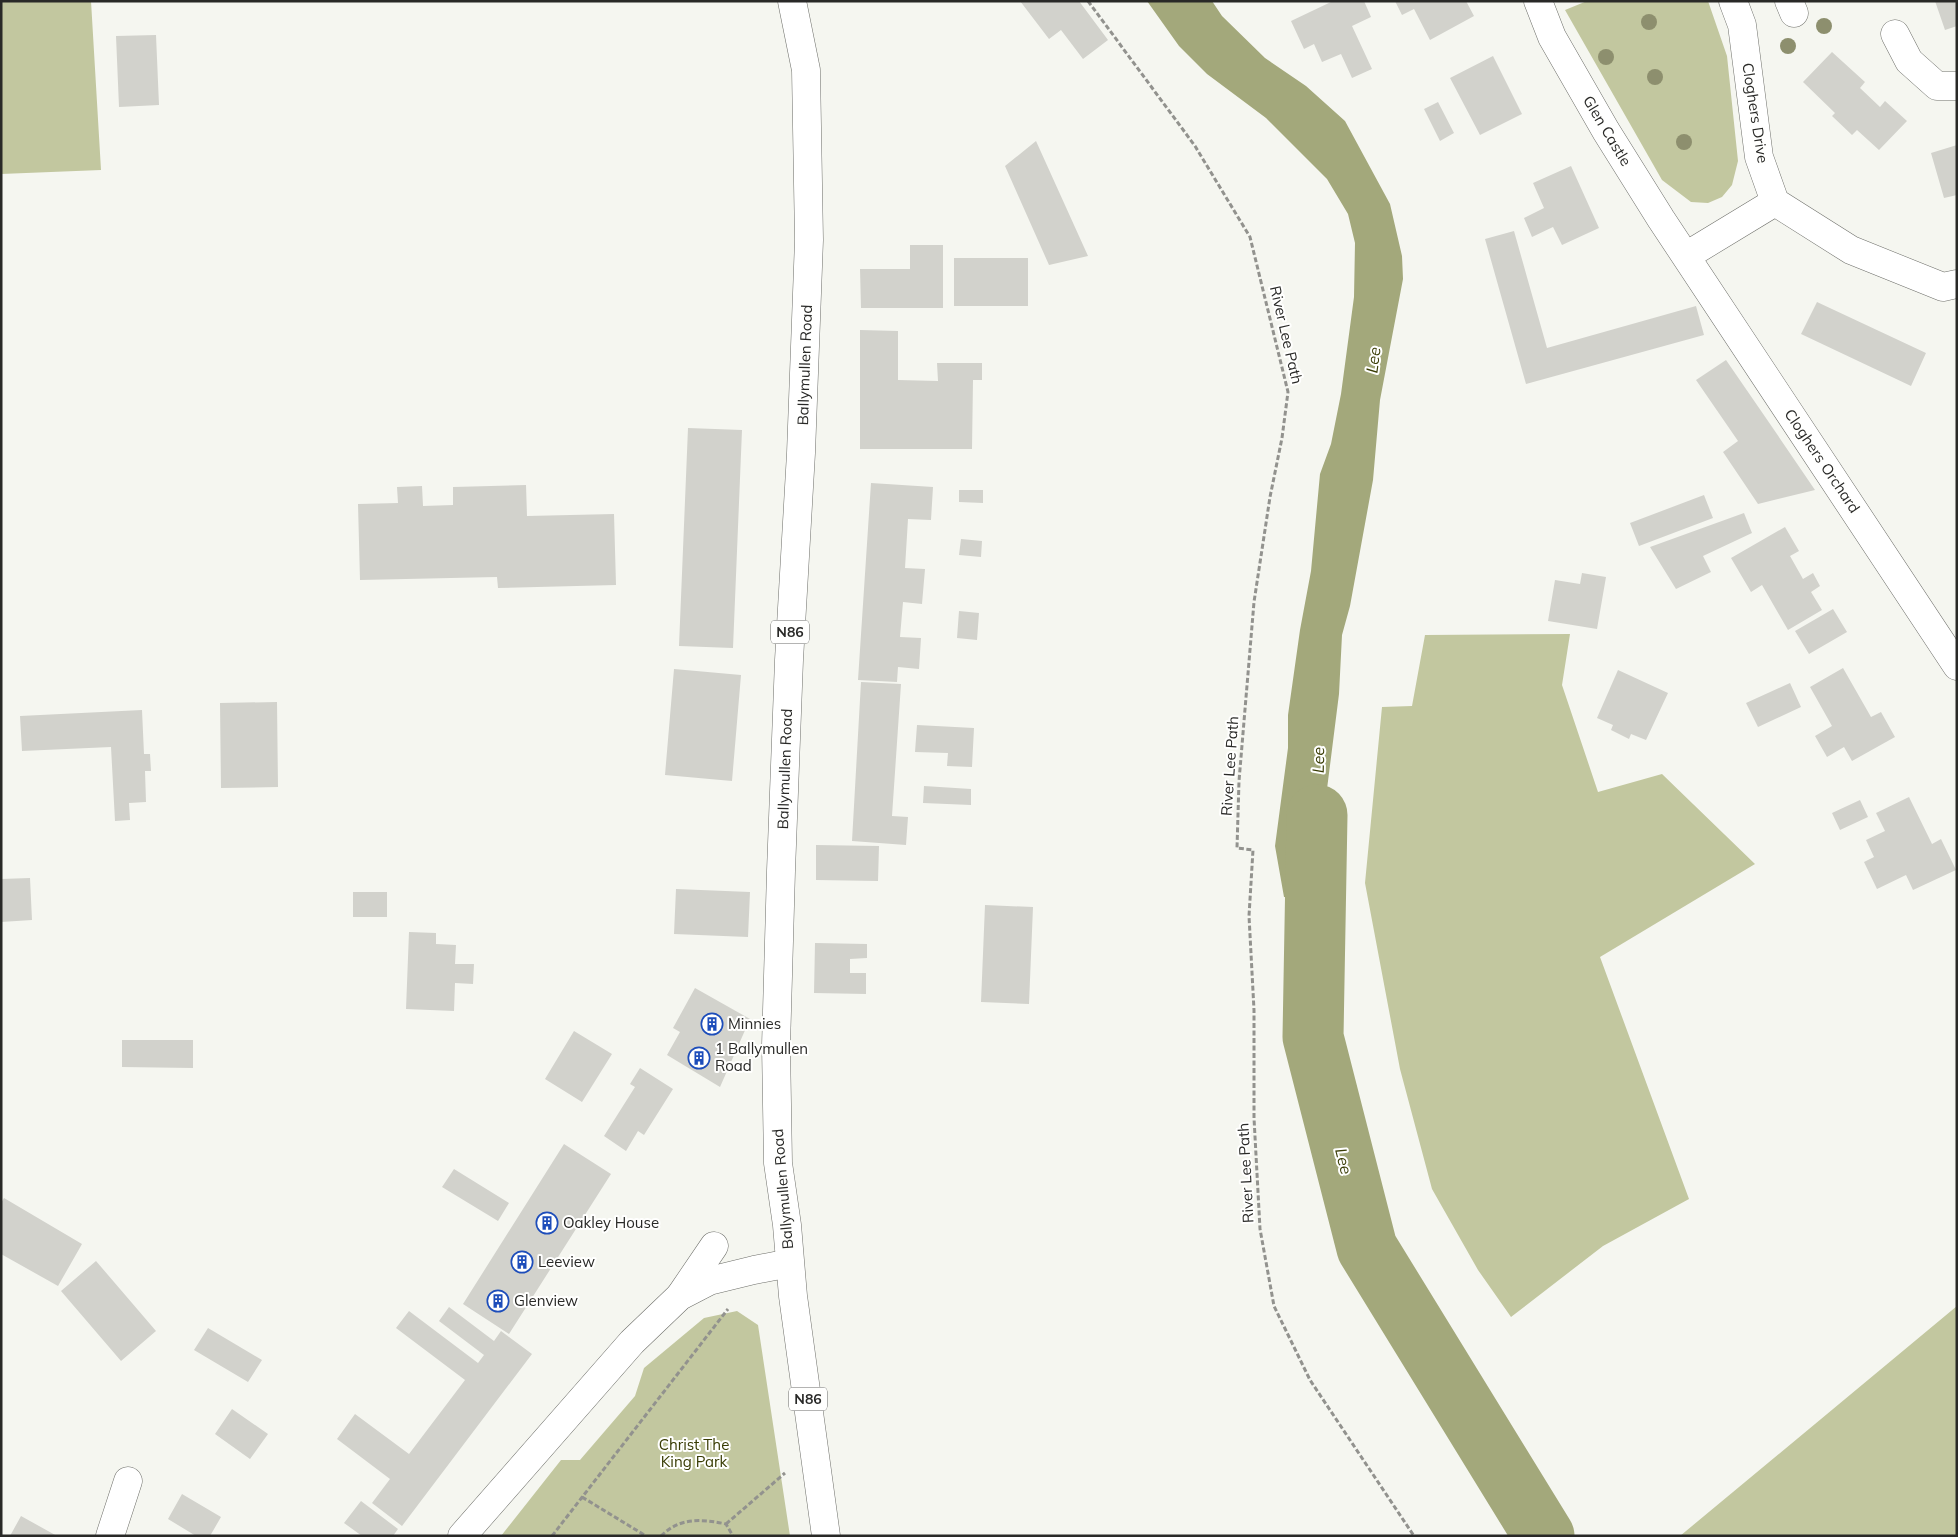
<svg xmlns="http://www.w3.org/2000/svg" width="1958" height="1537" font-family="Mulish,sans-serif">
<rect width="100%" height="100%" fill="#f5f6f0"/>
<!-- green -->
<path fill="#c2c79f" d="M1,1H91L101,170L1,174Z
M1587,1H1708L1727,56L1738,161L1732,185L1722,197L1708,203L1691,202L1662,180L1565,10Z
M1570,634L1562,685L1598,792L1662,774L1755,864L1600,957L1689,1199L1603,1246L1511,1317L1478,1270L1432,1189L1400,1069L1365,883L1382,707L1412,706L1425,635Z
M1957,1306V1536H1680Z
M737,1311L758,1325L790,1536H501L561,1460H580L635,1396L644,1368L704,1318Z"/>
<!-- water -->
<path fill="#a3a87b" d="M1147,1H1212L1222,16L1265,58L1306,86L1345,121L1390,204L1402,256L1403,279L1380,400L1373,480L1350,606L1342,635L1339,694L1327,789L1330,900L1284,897L1275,846L1288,748V715L1300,630L1311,571L1320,474L1331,444L1341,394L1354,297L1355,243L1348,214L1327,179L1266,118L1207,74L1179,46Z"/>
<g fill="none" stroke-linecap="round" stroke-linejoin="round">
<!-- river -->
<path stroke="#a3a87b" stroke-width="61" d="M1317,815L1313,1037L1367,1248L1544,1536"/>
</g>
<!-- building -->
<path fill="#d2d2cc" d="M1020,1H1079L1108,40L1083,59L1061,30L1049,39Z
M1333,1H1364L1371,17L1352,26L1372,69L1352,78L1341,54L1322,62L1314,44L1304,49L1291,21Z
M1395,1H1466L1474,16L1430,40L1414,9L1402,15Z
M1935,1H1957V26L1945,30Z
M156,35L159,105L119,107L116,36Z
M1832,52L1865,82L1860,88L1880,107L1885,101L1907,121L1879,150L1857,130L1852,135L1832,116L1835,113L1803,82Z
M1493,56L1522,114L1480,135L1450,78Z
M1438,102L1454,133L1440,141L1424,109Z
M1036,141L1088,256L1049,265L1005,166Z
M1957,145V195L1944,198L1931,153Z
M1571,166L1599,228L1562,245L1553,227L1532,237L1524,218L1544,208L1533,183Z
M1514,231L1547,348L1696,306L1704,335L1526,384L1485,239Z
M910,245H943V308H861L860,269H910Z
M954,258H1028V306H954Z
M1817,302L1926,353L1911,386L1801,334Z
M860,330L898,331V380L938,381L937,363H982V380H973L972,449H860Z
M1726,360L1768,421L1815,490L1758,504L1723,452L1738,441L1696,380Z
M688,428L742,430L733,648L679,646Z
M871,483L933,487L931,520L908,519L905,568L925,569L922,604L903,602L900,637L921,638L919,669L898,667L897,682L858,680Z
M526,485L527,516L614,514L616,585L498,588L497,577L360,580L358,504L398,503L397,487L422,486L423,506L453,505V487Z
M959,490H983V503L959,502Z
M1704,495L1713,518L1639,546L1630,523Z
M1744,513L1752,533L1703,556L1711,572L1676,589L1650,547Z
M1785,527L1799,551L1790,556L1803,579L1813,573L1820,586L1811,592L1822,610L1788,630L1762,585L1751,592L1731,558Z
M961,539L982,541L981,557L959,555Z
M1582,573L1606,577L1597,629L1548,621L1555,580L1580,584Z
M1833,609L1847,632L1809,654L1795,631Z
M959,611L979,613L977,640L957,638Z
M1843,668L1871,717L1881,712L1895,737L1852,761L1844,747L1827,757L1815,736L1832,726L1810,687Z
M674,669L741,675L732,781L665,775Z
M1618,670L1668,693L1646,740L1631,734L1629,739L1611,730L1613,725L1597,718Z
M861,682L901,684L892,816L908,817L906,845L852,841Z
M1790,683L1801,707L1758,727L1746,703Z
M277,702L278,787L221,788L220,703Z
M142,710L144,754H150L151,771H145L146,802L129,803L130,820L115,821L111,747L22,751L20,716Z
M917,725L974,728L972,767L947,766L948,753L915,752Z
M924,786L971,789V805L923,803Z
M1909,797L1932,844L1941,839L1956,870L1913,890L1906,875L1877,889L1864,862L1874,857L1866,840L1885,831L1876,813Z
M1860,800L1868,817L1840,830L1832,813Z
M816,845L879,846L878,881L816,880Z
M30,878L32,920L1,922V879Z
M676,889L750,892L748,937L674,934Z
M353,892H387V917H353Z
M985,905L1033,907L1029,1004L981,1002Z
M409,932L436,933V944L456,945L455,964H474L473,984L455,983L454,1011L406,1009Z
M815,943L867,944V958L850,959V973H866V994L814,993Z
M695,988L750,1019L720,1087L667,1055L680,1032L673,1028Z
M574,1031L612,1054L582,1102L545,1079Z
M122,1040H193V1068L122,1067Z
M640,1068L673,1089L644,1135L638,1131L626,1151L604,1136L635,1087L630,1084Z
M564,1144L611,1174L509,1334L463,1304Z
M454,1169L509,1203L498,1221L442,1187Z
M4,1198L82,1244L58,1286L1,1254V1203Z
M96,1261L156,1331L121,1361L61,1291Z
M449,1307L494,1341L501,1331L532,1354L402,1526L372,1503L390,1479L337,1439L355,1414L409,1454L465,1380L396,1328L409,1311L478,1363L484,1355L439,1321Z
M208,1328L262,1360L248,1382L194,1350Z
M232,1409L268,1434L250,1459L215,1434Z
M182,1494L221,1517L210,1536H196L168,1519Z
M361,1501L398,1529L393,1536H362L344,1523Z
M21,1516L57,1536H10Z"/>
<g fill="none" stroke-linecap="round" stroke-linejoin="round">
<!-- minor casing -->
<g stroke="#6e6f6a" stroke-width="29">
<path id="minor" d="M1538,1L1552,37L1606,131L1661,219L1957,666
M1733,1L1742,25L1759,157L1775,202L1851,250L1943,287L1957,284
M1789,1L1794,13
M1895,34L1909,61L1937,86H1957
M1686,256L1775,202
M680,1296L714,1246
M110,1536L128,1481"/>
</g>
<!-- major casing -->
<g stroke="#6e6f6a" stroke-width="29">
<path id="major" d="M792,1L806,70L809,240L801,453L789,660L781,871L776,1046L778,1163L787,1225L793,1296L826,1536
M462,1536L632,1342L680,1296L709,1281L754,1270L790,1263"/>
</g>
<!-- path -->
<path stroke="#92928e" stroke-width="3" stroke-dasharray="5 2.5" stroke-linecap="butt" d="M1088,1L1195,146L1250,237L1288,392L1282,438L1270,497L1254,602L1239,781L1237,848L1253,850L1249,916L1254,1010V1118L1260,1229L1274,1306L1310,1380L1414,1536
M582,1497L646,1536
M726,1524L785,1473
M552,1536L728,1309
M661,1536C680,1517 702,1519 726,1524L733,1536"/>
<!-- minor -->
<use href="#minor" stroke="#fff" stroke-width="28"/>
<!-- major -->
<use href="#major" stroke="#fff" stroke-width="28"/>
</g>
<!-- trees -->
<g fill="#8d8f6e">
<circle cx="1649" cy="22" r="8"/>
<circle cx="1824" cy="26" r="8"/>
<circle cx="1788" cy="46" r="8"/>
<circle cx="1606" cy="57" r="8"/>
<circle cx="1655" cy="77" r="8"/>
<circle cx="1684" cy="142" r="8"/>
</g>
<!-- icons -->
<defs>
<g id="building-ring" transform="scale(1.125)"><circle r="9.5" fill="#fffffe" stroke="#1d4dba" stroke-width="1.5"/><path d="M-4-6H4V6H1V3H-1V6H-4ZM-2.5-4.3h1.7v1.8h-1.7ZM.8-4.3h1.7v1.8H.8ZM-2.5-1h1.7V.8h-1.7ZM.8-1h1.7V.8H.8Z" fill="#1d4dba"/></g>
</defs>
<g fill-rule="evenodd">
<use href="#building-ring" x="712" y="1024"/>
<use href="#building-ring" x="699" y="1058"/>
<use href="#building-ring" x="547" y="1223"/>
<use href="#building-ring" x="522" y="1262"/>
<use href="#building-ring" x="498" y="1301"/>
</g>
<g text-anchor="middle" stroke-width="4" stroke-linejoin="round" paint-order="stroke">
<!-- shield labels -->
<g fill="#fffffe" stroke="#696968" stroke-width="1">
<rect x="771" y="620.5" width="38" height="23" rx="4"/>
<rect x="789" y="1387.5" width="38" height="23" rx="4"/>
</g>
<g font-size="14" font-weight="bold" fill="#292927">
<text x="790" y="637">N86</text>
<text x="808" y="1404">N86</text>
</g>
<!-- street labels -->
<g font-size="15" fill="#292927" stroke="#fffffe">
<text transform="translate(1755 113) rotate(81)" y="5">Cloghers Drive</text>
<text transform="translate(1607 131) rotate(59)" y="5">Glen Castle</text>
<text transform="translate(1286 335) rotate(77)" y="5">River Lee Path</text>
<text transform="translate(805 365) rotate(-88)" y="5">Ballymullen Road</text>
<text transform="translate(1822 461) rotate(56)" y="5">Cloghers Orchard</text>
<text transform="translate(1230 766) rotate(-86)" y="5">River Lee Path</text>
<text transform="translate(785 769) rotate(-88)" y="5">Ballymullen Road</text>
<text transform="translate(1246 1173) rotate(-93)" y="5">River Lee Path</text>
<text transform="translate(783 1189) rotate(-95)" y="5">Ballymullen Road</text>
</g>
<!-- poi labels -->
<g font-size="15" fill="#292927" stroke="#fffffe" text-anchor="start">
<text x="728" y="1029">Minnies</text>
<text x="715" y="1054">1 Ballymullen<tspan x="715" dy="17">Road</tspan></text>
<text x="563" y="1228">Oakley House</text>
<text x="538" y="1267">Leeview</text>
<text x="514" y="1306">Glenview</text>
</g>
<!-- park labels -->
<g font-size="15" fill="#383b03" stroke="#fffffe">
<text x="694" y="1450">Christ The<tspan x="694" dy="17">King Park</tspan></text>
</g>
<!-- water labels -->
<g font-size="16" font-style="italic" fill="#393c04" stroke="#fffffe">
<text transform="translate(1373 360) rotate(-82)" y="6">Lee</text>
<text transform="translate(1318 760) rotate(-89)" y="6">Lee</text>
<text transform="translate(1344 1161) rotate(76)" y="6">Lee</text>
</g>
</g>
<!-- border -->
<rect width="1958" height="1537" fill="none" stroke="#292927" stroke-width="5"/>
</svg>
